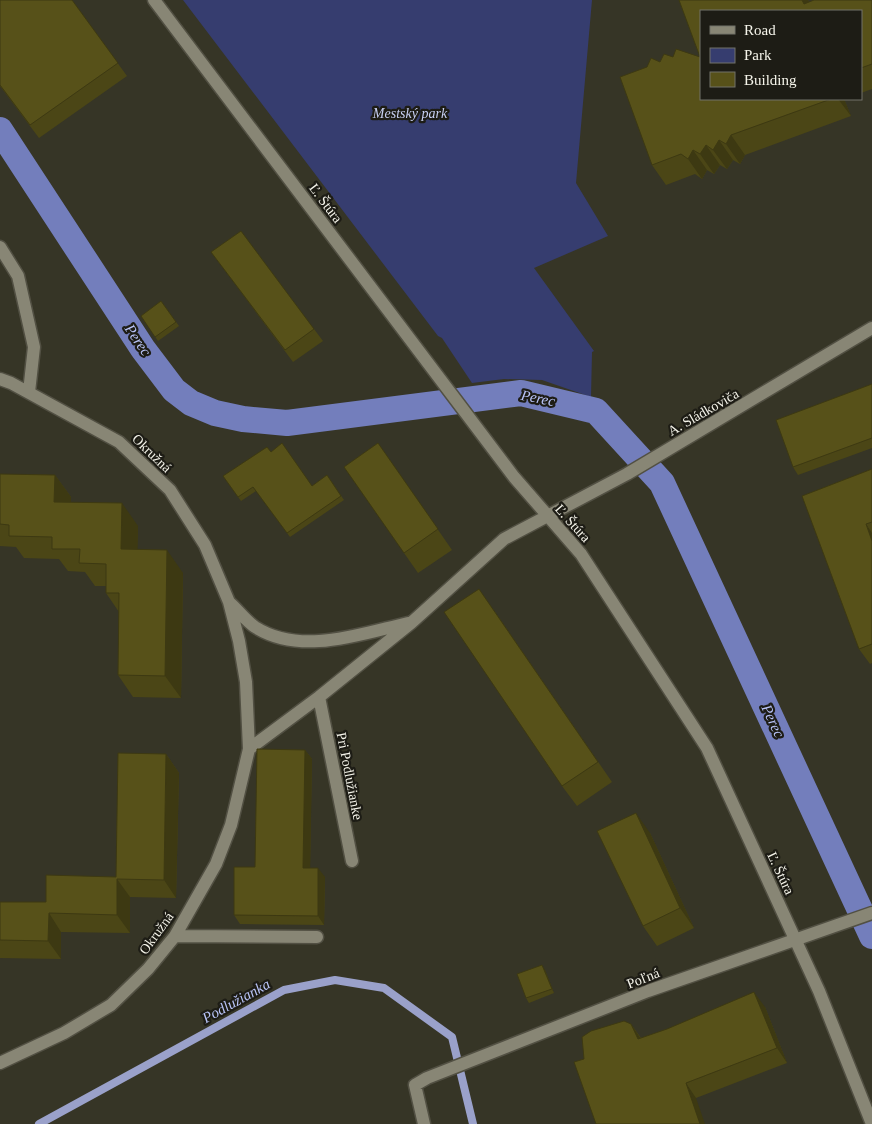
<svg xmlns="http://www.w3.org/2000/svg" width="872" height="1124" font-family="Georgia,serif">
<rect width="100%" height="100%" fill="#363526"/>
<!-- green -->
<path fill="#363d6f" d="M183,0H592L576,183L608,236L534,268L594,351L592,352L591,397L542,380L504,379L472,383L442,338L438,336Z"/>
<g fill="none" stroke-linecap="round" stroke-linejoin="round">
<!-- stream -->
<path stroke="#9aa1ca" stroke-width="8" d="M39,1124L284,990L335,980L384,988L452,1037L473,1124"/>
<!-- canal -->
<path stroke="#737ebc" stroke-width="26" d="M0,130L143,349L174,390L191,403L215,413L243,419L287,423L521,393L596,411L662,483L872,936"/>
<!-- minor casing -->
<g stroke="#525043" stroke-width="15">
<path id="minor" d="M154,0L514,477L581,554L707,748L819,991L872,1124
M0,247L18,276L34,347L29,392
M0,379L11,383L119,442L170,490L205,545L229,602L239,641L246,682L249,749L231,825L216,864L175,936L148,969L111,1005L64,1033L0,1063
M230,603C238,610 246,621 255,627C301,656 360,634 408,623
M319,697L352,861
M249,749L319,697L411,623L504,539L627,474L872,328
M175,936L317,937
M424,1124L415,1085L427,1078L648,991L872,913"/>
</g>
<!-- minor -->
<use href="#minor" stroke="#888675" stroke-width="12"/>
</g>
<!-- wall -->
<path fill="#4b4616" d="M0,0H72L127,76L39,138L0,86Z
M679,0H808L809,2L872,0V89L861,93V11L701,99H846H844L851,116L745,155L740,164L733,160L727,169L720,165L714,174L707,170L702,179L695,174L666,185L652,165L647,67L673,57H700Z
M211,252L314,329L323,341L293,362Z
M161,301L179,326L158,341L141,316Z
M872,384V448L798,475L793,467Z
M378,443L452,550L418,573L344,467Z
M271,452L312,486L327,475L344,500L290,537L256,491L241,501L223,476Z
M872,469V663L870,664L859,649L802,496Z
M0,474L55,475L71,497L70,502L138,526L137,550L183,573L181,698L133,697L118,675L119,612L106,593V586H95L85,572L68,571L59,559L24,558L16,547L0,546Z
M493,609L612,782L577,806L562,786Z
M305,750L312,759L310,868L325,877L324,925L240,924L234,915L255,867Z
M166,754L179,773L176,898L130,897V933L61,932V959L0,958V902H46L116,877Z
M650,833L694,928L657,946L643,926Z
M545,970L554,993L529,1003L526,998Z
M765,1007L787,1063L696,1098L584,1059L631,1024L641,1038L667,1029Z"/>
<!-- shaded-wall -->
<path fill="#3d3912" d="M802,0H808L813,11L804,4Z
M838,99H844L851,116Z
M731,135L745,155L740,164L726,144Z
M719,140L733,160L727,169L713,150Z
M706,145L720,165L714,174L700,154Z
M693,150L707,170L702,179L688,159Z
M55,475L71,497L70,525L54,502Z
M122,503L138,526L137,572L121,549Z
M866,524L872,533V541Z
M167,550L183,573L181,698L165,676Z
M305,750L312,759L310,877L303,868Z
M166,754L179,773L176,898L164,880Z
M636,813L650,833L694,928L680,908Z
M318,868L325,877L324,925L318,916Z
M117,879L130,897V933L117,915Z
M49,913L61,932V959L48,941Z
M542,965L545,970L554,993L552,989Z
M754,992L765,1007L787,1063L777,1048Z
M631,1024L641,1039H638Z
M686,1083L696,1098L705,1124H700Z"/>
<!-- building -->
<path fill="#575119" stroke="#3d3912" d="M0,0H72L118,63L30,125L0,85Z
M679,0H802L804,4L814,0H872V64L861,68V11H701V99H831L731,135L726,144L719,140L713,150L706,145L700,154L693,150L688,159L681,154L652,165L620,77L647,67L651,58L660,62L664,54L673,57L676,49L700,57Z
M241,231L314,329L285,350L211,252Z
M161,301L176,322L155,337L141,316Z
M872,384V438L793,467L776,420Z
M282,443L312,486L327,475L341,496L287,533L253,487L238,497L223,476L267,447L271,452Z
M378,443L438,529L404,553L344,467Z
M872,469V522L866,524L872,541V644L859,649L802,496Z
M0,474L55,475L54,502L122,503L121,549L167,550L165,676L118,675L119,593H106V564L79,563L80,549H52V537L9,536V525L0,524Z
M479,589L598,762L562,786L444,612Z
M257,749L305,750L303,868H318V916L234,915V867H255Z
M118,753L166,754L164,880L117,879V915L49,913L48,941L0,940V902H46V875L116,877Z
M636,813L680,908L643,926L597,831Z
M542,965L552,989L526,998L517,974Z
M754,992L777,1048L686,1083L700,1124H596L574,1062L584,1059L582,1037L591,1031L624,1021L631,1024L638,1039L667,1029Z"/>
<g text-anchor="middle" stroke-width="4.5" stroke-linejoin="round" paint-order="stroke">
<!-- park labels -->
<g font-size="14" font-style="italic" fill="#c7cff2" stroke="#1d1c15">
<text x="410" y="118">Mestský park</text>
</g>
<!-- street labels -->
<g font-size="14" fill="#f5f4ea" stroke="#1d1c15">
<text transform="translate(326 203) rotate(53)" y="5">Ľ. Štúra</text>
<text transform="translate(703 412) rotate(-30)" y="5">A. Sládkoviča</text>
<text transform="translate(152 453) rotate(44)" y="5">Okružná</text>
<text transform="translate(573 523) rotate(48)" y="5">Ľ. Štúra</text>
<text transform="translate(350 776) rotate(79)" y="5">Pri Podlužianke</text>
<text transform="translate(781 873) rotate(65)" y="5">Ľ. Štúra</text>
<text transform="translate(156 933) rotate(-54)" y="5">Okružná</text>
<text transform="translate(643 978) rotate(-21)" y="5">Poľná</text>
</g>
<!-- water labels -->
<g font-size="15" font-style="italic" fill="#b9c4f8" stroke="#1d1c15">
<text transform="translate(138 340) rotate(56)" y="5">Perec</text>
<text transform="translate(538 398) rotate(11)" y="5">Perec</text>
<text transform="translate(773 721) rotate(65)" y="5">Perec</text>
<text transform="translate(236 1001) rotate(-29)" y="5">Podlužianka</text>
</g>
</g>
<!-- legend -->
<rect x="700" y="10" width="162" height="90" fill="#1d1c15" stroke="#73726a"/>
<rect x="710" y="26" width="25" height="8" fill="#888675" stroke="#73726a"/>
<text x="744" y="35" font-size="15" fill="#f5f4ea">Road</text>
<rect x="710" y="48" width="25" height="15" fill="#363d6f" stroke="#73726a"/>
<text x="744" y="60" font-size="15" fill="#f5f4ea">Park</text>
<rect x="710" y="72" width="25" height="15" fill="#575119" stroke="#73726a"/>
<text x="744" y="85" font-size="15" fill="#f5f4ea">Building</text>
</svg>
